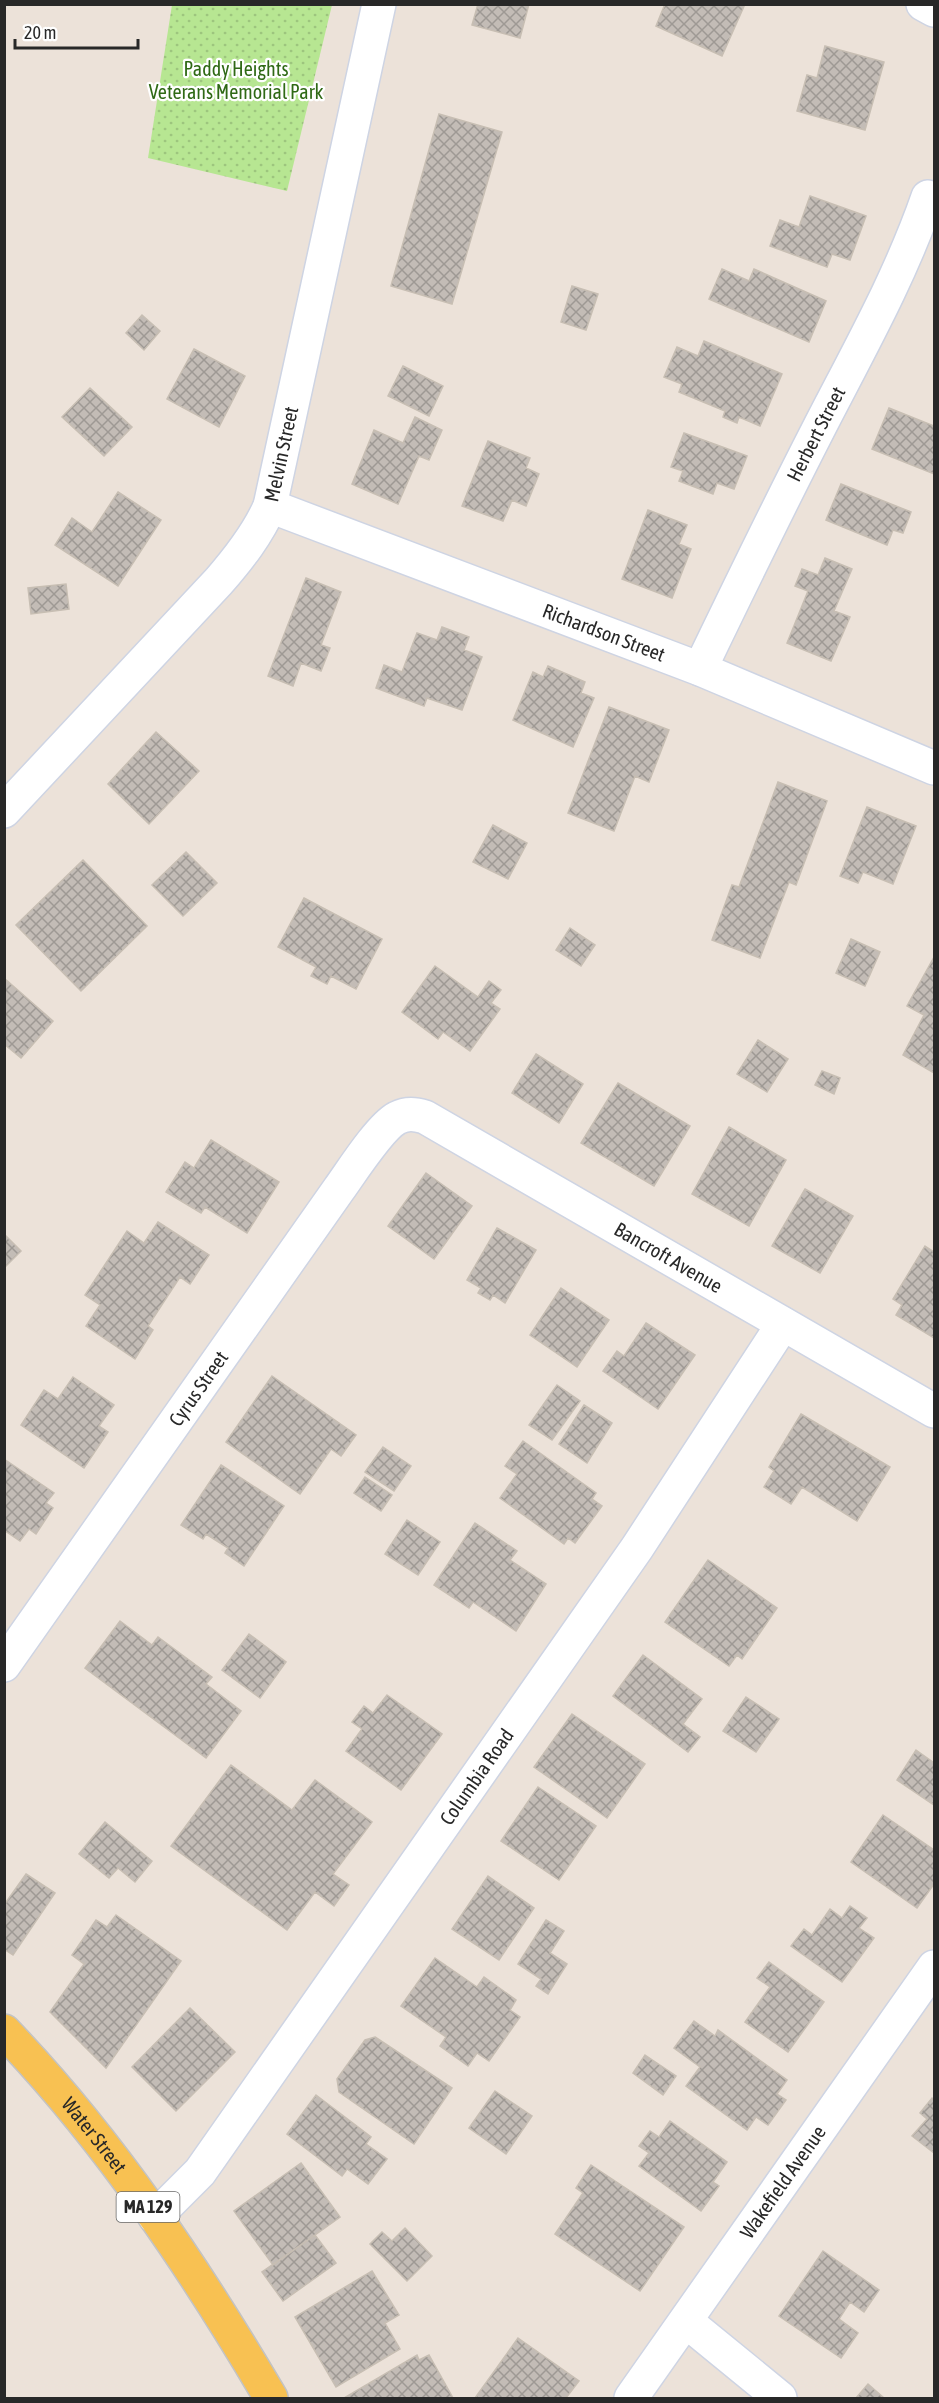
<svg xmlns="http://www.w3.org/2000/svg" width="939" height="2403" font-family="'Asap Condensed',sans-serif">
<defs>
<pattern id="grass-dots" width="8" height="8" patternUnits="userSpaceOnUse" patternTransform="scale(1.5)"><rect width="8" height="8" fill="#b7e692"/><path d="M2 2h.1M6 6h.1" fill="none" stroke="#9dc57e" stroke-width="1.8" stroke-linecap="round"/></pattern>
<pattern id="building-cross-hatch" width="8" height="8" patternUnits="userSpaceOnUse" patternTransform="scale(1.5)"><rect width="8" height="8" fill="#c3bcb6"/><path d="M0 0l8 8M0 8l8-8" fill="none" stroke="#9e9994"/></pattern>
</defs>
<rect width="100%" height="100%" fill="#ece2d9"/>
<!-- grass -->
<path fill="url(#grass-dots)" d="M172,5H332L287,191L148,158Z"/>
<!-- building -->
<path fill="url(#building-cross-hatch)" stroke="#c7beb3" stroke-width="1.5" d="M478,4H529L520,38L472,25Z
M665,4H745L722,56L656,26Z
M825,46L884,62L865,130L797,111L807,75L817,78Z
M439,114L502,132L452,304L391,286Z
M810,196L866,216L850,260L832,254L827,267L770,246L780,220L799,227Z
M722,269L749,281L754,269L826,301L809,342L709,299Z
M572,286L598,294L586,330L561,322Z
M142,315L160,331L144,350L126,333Z
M704,341L782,374L760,426L739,417L737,423L723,417L725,411L679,392L682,384L664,377L677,347L698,356Z
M194,349L245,376L219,427L167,399Z
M403,366L443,386L429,416L388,396Z
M90,388L132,427L104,456L62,417Z
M889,408L934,426V474L872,449Z
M415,417L442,430L429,460L419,456L398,504L352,484L374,430L403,443Z
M684,433L747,456L734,489L717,483L713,494L679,481L683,471L671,467Z
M488,441L530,458L526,468L539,474L526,506L512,500L503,521L462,506Z
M841,484L911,512L903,533L893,530L887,545L826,520Z
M118,492L161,520L118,586L55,545L72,518L92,532Z
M648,510L687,525L679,544L691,549L672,598L622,579Z
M825,558L852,569L834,611L850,617L831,661L787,643L808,591L795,586L802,569L818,575Z
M306,578L341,592L321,645L330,648L321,671L301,663L293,686L268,676Z
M66,584L69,609L31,614L28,588Z
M442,627L469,637L464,650L482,657L462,710L427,698L424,706L376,688L384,665L402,672L417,633L437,640Z
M548,666L585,682L581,693L594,698L573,747L513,720L533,672L543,677Z
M609,707L669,730L649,782L635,776L614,831L568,813Z
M156,732L199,771L149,824L108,784Z
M778,782L827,801L796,885L789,882L760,958L712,940L732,885L739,887Z
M867,807L916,826L893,884L863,872L858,883L840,876Z
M493,825L527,843L508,879L473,862Z
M186,852L217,883L183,916L152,885Z
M83,860L147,926L81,991L16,925Z
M304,898L382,939L356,989L331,976L327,984L311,976L316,967L278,947Z
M570,928L595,945L581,966L556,950Z
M851,939L880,952L865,986L836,973Z
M934,957V1073L903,1055L924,1015L907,1006Z
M435,966L478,997L489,981L501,990L491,1003L500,1009L470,1051L443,1032L438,1039L402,1012Z
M4,978L53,1021L21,1058L4,1044Z
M758,1040L788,1059L767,1092L737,1074Z
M536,1054L583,1084L559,1123L512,1093Z
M822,1071L840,1078L834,1094L815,1085Z
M618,1083L690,1126L654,1186L581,1143Z
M729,1127L786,1160L749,1226L692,1194Z
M211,1140L279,1182L247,1233L205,1207L201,1213L166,1192L185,1162L194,1168Z
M426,1173L472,1206L434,1259L388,1226Z
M805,1189L853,1216L820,1273L772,1246Z
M158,1222L209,1255L190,1284L180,1277L148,1326L153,1330L135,1359L86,1326L100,1305L85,1295L127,1231L144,1243Z
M497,1228L536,1250L505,1303L493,1295L490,1300L478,1293L481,1288L467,1280Z
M4,1234L21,1251L4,1268Z
M925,1246L934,1252V1338L896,1315L902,1305L893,1299Z
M561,1288L609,1320L577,1367L530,1335Z
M646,1323L695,1355L658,1409L603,1371L617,1351L624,1356Z
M272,1376L356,1435L341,1456L331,1449L300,1494L226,1442Z
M73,1377L114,1405L99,1426L108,1432L84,1468L21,1425L44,1390L58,1399Z
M557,1385L580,1401L552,1440L529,1425Z
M584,1405L612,1423L587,1463L559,1444Z
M801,1414L890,1467L857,1521L802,1487L791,1504L764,1487L774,1471L769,1467Z
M523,1441L596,1493L592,1499L602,1506L575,1543L568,1538L564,1544L500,1498L517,1474L505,1466Z
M383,1447L411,1466L394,1491L365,1472Z
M4,1459L54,1493L46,1503L53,1508L36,1534L29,1529L20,1541L4,1530Z
M221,1465L284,1506L244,1566L225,1553L228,1548L206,1534L203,1539L181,1525Z
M365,1477L392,1495L381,1511L354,1493Z
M407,1520L440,1542L418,1575L385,1554Z
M475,1523L517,1551L510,1560L546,1584L516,1631L473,1602L469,1608L434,1585Z
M708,1560L777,1608L742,1659L737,1655L729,1666L665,1622Z
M120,1621L152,1645L158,1637L212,1677L206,1684L241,1711L206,1758L85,1668Z
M249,1634L286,1662L260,1698L222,1670Z
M643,1655L702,1699L683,1724L700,1737L688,1752L613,1696Z
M387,1695L442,1734L401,1790L346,1751L362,1729L352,1722L364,1706L373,1713Z
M746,1697L779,1719L756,1752L723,1731Z
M572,1714L645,1764L607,1818L534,1767Z
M916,1750L934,1763V1805L897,1780Z
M231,1765L292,1810L315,1780L372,1822L333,1874L349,1885L334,1906L315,1892L287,1930L171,1846Z
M538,1787L596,1826L559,1880L501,1841Z
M883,1815L934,1850V1884L917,1908L851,1862Z
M105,1822L152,1861L135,1882L118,1868L109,1878L79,1854Z
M26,1874L55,1893L13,1955L4,1949V1905Z
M488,1876L534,1908L499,1960L452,1929Z
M850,1906L867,1918L859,1928L874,1938L842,1982L791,1946L804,1929L812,1935L830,1909L842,1918Z
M116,1915L181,1961L106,2068L50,2012L84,1964L72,1955L96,1920L107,1927Z
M546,1920L564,1931L550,1953L567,1964L548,1994L536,1986L541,1979L518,1964Z
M435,1958L477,1987L484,1977L516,2000L510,2010L520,2017L489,2061L477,2053L468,2066L440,2046L446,2037L401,2006Z
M769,1962L824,2002L788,2052L745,2022L770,1987L757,1978Z
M190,2008L235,2052L176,2111L132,2067Z
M694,2021L715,2036L718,2030L787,2080L777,2094L786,2100L768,2125L756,2117L747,2130L686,2086L700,2067L674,2048Z
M375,2037L452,2088L414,2144L339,2092L337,2079L365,2040Z
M645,2055L676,2076L663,2095L633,2073Z
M495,2091L532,2116L506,2154L469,2128Z
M316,2095L371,2137L366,2144L387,2159L368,2184L347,2169L342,2176L287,2134Z
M932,2098L934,2100V2153L912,2136L927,2119L920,2113Z
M670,2121L727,2162L713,2182L719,2186L701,2211L639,2166L649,2153L639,2146L650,2131L659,2137Z
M301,2163L340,2217L273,2265L234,2211Z
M591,2165L684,2227L640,2291L555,2234L583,2193L576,2188Z
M405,2228L432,2256L407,2281L370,2244L382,2232L392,2241Z
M315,2235L336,2263L283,2301L262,2272Z
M823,2251L879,2290L864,2312L850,2302L839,2319L858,2333L841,2358L779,2316Z
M372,2271L399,2315L385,2323L400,2349L336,2387L295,2317Z
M518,2338L579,2381L566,2398H475Z
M417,2355L419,2360L429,2355L453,2398H344Z
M868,2384L884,2398H856Z"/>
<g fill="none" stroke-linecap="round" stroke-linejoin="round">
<!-- minor casing -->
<g stroke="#ced4e3" stroke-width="36">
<g id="minor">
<path d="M923,4L934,10"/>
<path id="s1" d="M270,506L700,669L934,768"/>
<path id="s2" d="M700,669C739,588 778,508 819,428C858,352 900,278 928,197"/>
<path id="s3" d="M4,811L219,581C239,558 258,534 270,506L379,4"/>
<path id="s4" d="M4,1665L339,1189C352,1171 380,1127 397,1118C407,1113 415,1114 425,1117L934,1411"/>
<path id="s5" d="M155,2217L200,2172L637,1548L783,1324"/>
<path d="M687,2322L780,2398"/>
<path id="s6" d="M631,2398L934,1967"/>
</g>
</g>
<!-- primary casing -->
<g stroke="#c3c3c3" stroke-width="36">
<g id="primary">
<path id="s7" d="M4,2031C109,2140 195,2269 271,2398"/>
</g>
</g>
<!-- minor -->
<use href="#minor" stroke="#fff" stroke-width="33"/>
<!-- primary -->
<use href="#primary" stroke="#f8c152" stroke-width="33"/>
</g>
<g text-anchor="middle" stroke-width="4.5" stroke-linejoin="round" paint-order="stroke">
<!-- shield labels -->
<rect fill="#fff" stroke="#686868" stroke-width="1.5" x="116.5" y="2192" width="63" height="30" rx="4.5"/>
<g font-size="18" font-weight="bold" fill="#282828">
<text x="148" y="2213">MA 129</text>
</g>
<!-- park labels -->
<g font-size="20" fill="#2f6915" stroke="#fff">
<text x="236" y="76">Paddy Heights<tspan x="236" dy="23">Veterans Memorial Park</tspan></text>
</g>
<!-- street labels -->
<g font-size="20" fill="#282828" stroke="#fff">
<text dy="7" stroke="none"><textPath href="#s2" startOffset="262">Herbert Street</textPath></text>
<text dy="7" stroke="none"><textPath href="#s3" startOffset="459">Melvin Street</textPath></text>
<text dy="7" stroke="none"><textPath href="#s1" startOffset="357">Richardson Street</textPath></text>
<text dy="7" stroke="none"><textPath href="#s4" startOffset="984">Bancroft Avenue</textPath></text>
<text dy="7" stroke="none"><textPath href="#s4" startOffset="338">Cyrus Street</textPath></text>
<text dy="7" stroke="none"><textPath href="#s5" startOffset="546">Columbia Road</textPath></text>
<text dy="7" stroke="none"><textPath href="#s7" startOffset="138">Water Street</textPath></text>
<text dy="7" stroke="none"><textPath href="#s6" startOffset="264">Wakefield Avenue</textPath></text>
</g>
</g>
<!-- border -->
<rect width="939" height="2403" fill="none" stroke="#282828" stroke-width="12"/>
<!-- scale -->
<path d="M15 39v9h123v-9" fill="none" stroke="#282828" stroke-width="3"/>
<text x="24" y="39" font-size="18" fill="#282828" stroke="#ffffff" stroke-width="4.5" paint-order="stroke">20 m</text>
</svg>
